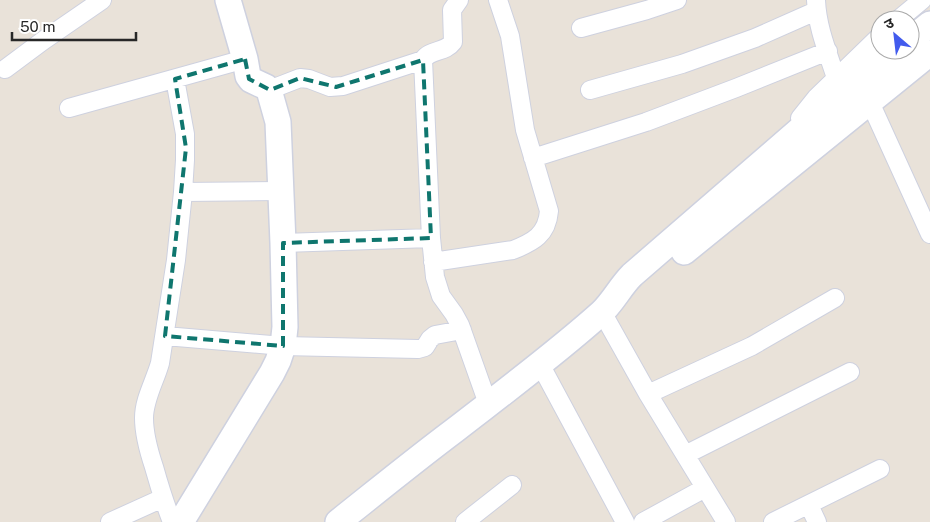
<svg xmlns="http://www.w3.org/2000/svg" width="930" height="522" font-family="'Public Sans','Noto Sans Devanagari',sans-serif">
<rect width="100%" height="100%" fill="#e9e2d9"/>
<g fill="none" stroke-linecap="round" stroke-linejoin="round">
<!-- street casing -->
<g stroke="#ced1df" stroke-width="20">
<path id="street" d="M459,0L452,10L453,42C445,53 430,49 423,60L431,238L435,277L441,296L454,314L460,325L488,404
M816,0C817,27 828,53 836,78
M898,20L922,0
M581,28L647,10L677,0
M5,69L44,40L102,0
M269,90L300,78L309,79L330,87L343,86L423,60
M590,90L682,64L755,38L816,11
M69,108L245,59
M874,111L930,234
M800,118L816,98L880,36
M533,158L646,122L736,88L828,51
M183,192L281,191
M283,243L431,238
M433,262L513,250C533,242 547,235 549,211L525,130L510,36L498,0
M602,312L648,394L726,522
M165,336L283,346L418,349L425,347L430,339L435,335L462,330
M540,364L625,522
M648,394L752,346L835,298
M685,455L850,372
M809,505L817,522
M110,522L163,498
M172,522C165,504 159,485 154,467C149,452 144,434 144,418C144,399 155,381 160,363L176,260L183,192L185,160V134L175,79
M465,522L512,485
M643,522L705,488
M773,522L880,469"/>
</g>
<!-- secondary casing -->
<g stroke="#ced1df" stroke-width="28">
<path id="secondary" d="M910,40L930,24
M684,252L930,53
M181,522L272,373L278,361L283,346L285,327L283,243L278,122L269,90L266,87L251,80L248,76L245,59L228,0
M338,522C377,491 415,460 455,430C504,392 554,355 601,313C613,302 620,287 632,275L841,94L897,50"/>
</g>
<!-- street -->
<use href="#street" stroke="#fff" stroke-width="18"/>
<!-- secondary -->
<use href="#secondary" stroke="#fff" stroke-width="25"/>
</g>
<!-- marked area -->
<path fill="none" stroke="#0f766e" stroke-width="4" stroke-dasharray="10 6" stroke-linejoin="round" d="M245,59L249,79L270,90L300,78L336,87L423,60L431,238L283,243V346L165,336L186,148L175,79Z"/>
<!-- north arrow -->
<g transform="translate(895 35) rotate(332)"><circle r="24" fill="#ffffff" stroke="#a9a9a9"/>
<path d="M0-4L9 19L0 12L-9 19Z" fill="#425bed"/>
<text y="-8" font-size="14" font-weight="bold" text-anchor="middle" fill="#272727">उ</text>
</g>
<!-- scale -->
<path d="M12 32v8h124v-8" fill="none" stroke="#272727" stroke-width="2.5"/>
<text x="20" y="32" font-size="15" fill="#272727" stroke="#ffffff" stroke-width="4" paint-order="stroke">50 m</text>
</svg>
